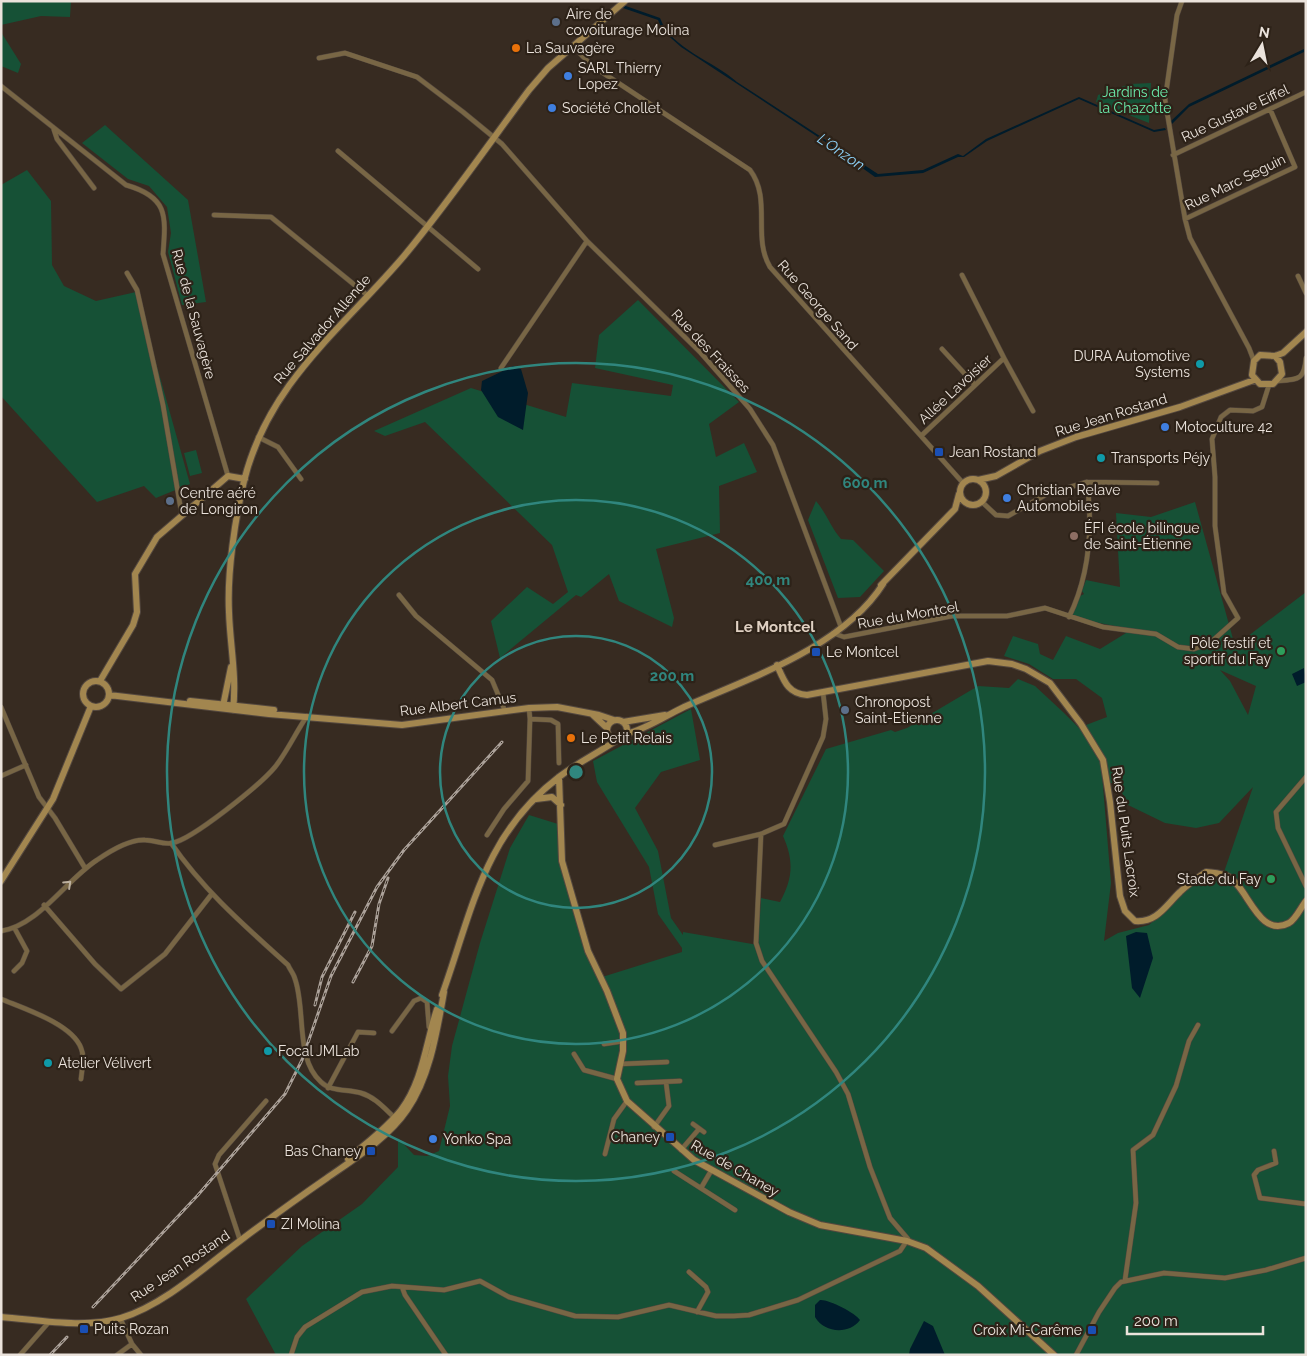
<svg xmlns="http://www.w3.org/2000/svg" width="1307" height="1356" font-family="Raleway,sans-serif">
<rect width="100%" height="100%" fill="#372b21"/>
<!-- green -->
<path fill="#165136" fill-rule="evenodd" d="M1,1H71L70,17L41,16L1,25Z
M1,32L21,64L18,73L1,66Z
M1151,83L1149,123L1096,102L1098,95L1130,84Z
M105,125L188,200L206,302L182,305L168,252L171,233L167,207L149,186L128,179L82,143Z
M27,170L51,201L52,265L64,286L96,301L136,292L190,484L156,498L144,486L97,502L1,396V185Z
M638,300L739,402L709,424L716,457L744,443L757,472L719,486L720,533L656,549L674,618L672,627L619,601L609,574L581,597L576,595L500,658L491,621L527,587L553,604L568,592L552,545L425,422L385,436L374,431L471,388L566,417L572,383L671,396L673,385L595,368L599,335Z
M196,450L202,473L190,476L184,453Z
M816,501C827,514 830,526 841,539L853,540L884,571L860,597L838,598L808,520Z
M1195,502L1235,646L1306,592V1355H276L246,1299L302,1246L362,1204L398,1167V1138L414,1155L427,1156L439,1151L450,1106L448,1076L452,1046L480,943L510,848L529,815L558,824L559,857L586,949L599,978L682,952V948L658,914L649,867L597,782L593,761L691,709L700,760L661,772L635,808L658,851L671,918L683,935V932L758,945L761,898L780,902C793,878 794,861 783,836L826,749L891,730L895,732L907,728L978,686L1009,688L1018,679L1035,686L1063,712L1081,730L1101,762L1111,883L1104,941L1118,933L1149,925L1194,883L1222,878L1253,787L1219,823L1196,828L1165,823L1128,805L1117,783H1109L1105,760L1086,725L1107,717L1102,698L1076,679H1053L1029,664L1004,656L1013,636L1038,644L1040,654L1053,660L1066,636L1100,649L1126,633L1120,631V627L1094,622L1072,615L1080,596L1084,594L1082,591L1086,580L1120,587L1116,513L1151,517ZM1220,670L1256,686L1248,715L1230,681Z"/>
<!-- water -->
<path fill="#001c2b" d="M623,5L660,18C671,49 714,61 737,82L878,174L923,170L958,154L963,156L986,139L1079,97L1154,130L1165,128L1166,130L1154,132L1079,99L987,141L964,157H958L923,173L875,177L827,143L681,47L662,30L658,20L620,7Z
M1304,49V52L1189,107L1172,124L1171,121L1189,104Z
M513,366L521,369L528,393L523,430L498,417L481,390L482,381Z
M1304,668L1306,682L1297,686L1292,674Z
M1136,932L1147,933L1153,958L1140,998L1132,988L1126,936Z
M820,1300C828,1299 856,1313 860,1320C849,1335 824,1333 815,1317V1305Z
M924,1321L933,1326L945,1355H909L910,1349Z"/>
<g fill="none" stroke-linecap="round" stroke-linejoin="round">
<!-- street casing -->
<g stroke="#54483f" stroke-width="5.5">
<path id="street" d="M1182,1L1177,15L1165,100L1185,219L1190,238L1249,348L1254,361
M573,46L591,65L750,170C772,199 752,237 770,267L963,483
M319,58L345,53L417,77L463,112L502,144L587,241L700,352L750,409L773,445L841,627
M1,86L126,185C168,197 166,215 163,254L228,476
M53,127L57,139L94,188
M338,151L478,269
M1173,155L1306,92
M214,215L271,217L367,295
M1185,219L1295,167L1270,109
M127,273L137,290L163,405L182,516
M962,275L1004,358
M1298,276L1306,293
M942,349L975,385
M501,368L587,241
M1278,381C1298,379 1304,381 1306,358
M921,436L1004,358L1033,411
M258,437L278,447L301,479
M982,502L996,515L1008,516L1047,494L1087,482L1157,483
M399,595L416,616L492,680L505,711
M1069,617C1090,574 1093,529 1087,482
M833,633L844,637L952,616H1007L1045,608L1103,627L1156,634L1178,647L1194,649L1210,643L1238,618L1224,593L1215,526V477L1212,439L1221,417L1230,410L1253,411L1262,407L1269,385
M1,707L39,797L55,818L85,868
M529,708L530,719L551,720L558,724L559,763
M1,776L26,765
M1306,777L1276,812L1278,828L1306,886
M487,835L504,809L528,781L530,719
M171,843C204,891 246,927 288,965C290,970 294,974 295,979C306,1010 295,1059 321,1082C331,1092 348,1089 361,1093C375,1097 385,1109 395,1118
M715,845L761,834L784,824L823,737L826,719L823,692
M44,905L95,964L121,989L165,954L211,895
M1,931C38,926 66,880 97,860C110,851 129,839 145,840C154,840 164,845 172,843C192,840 261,784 275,767C287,752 296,732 307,716
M14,971L22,963L27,951L15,929
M1,999C25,1009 72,1024 81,1048C85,1057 82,1069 81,1079
M392,1031L414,1001L421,998L427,1002L429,1027L432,1030
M604,1044L624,1041
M574,1054L584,1070L617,1079
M620,1064L667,1062
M637,1083L680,1081
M328,1088L358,1032L374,1033
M693,1124L704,1132
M654,1127L669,1106L666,1082
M681,1150L699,1129
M1274,1151L1276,1163L1258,1170L1254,1175L1260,1198L1306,1204
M605,1154L614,1119L627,1101
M674,1171L735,1210
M701,1188L711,1171
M240,1240L215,1164L219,1155L266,1101
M689,1272L706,1287L708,1292L697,1312
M1125,1280L1136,1203L1133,1150L1153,1135L1176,1086L1189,1041L1198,1025
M402,1287L405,1295L446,1355
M120,1318L132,1344L141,1355
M20,1355L49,1322
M117,1355L132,1344
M291,1355L297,1337L305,1327L362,1292L392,1286L444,1290L480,1281L509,1297L575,1316L618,1317L669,1305L716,1316H734L749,1315L798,1300L900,1251L908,1239L890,1218L870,1167L848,1094L836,1072L762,961L756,943L761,834
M1076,1355L1099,1312L1115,1288L1121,1282L1164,1273L1225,1278L1266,1270L1306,1258"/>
</g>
<!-- secondary casing -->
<g stroke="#54483f" stroke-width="8">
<path id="secondary" d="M1275,356L1280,362L1282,374L1273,384H1260L1252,375L1254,361L1260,355L1275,356L1283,353L1306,332
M960 492a13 13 0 1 1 26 0a13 13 0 1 1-26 0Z
M978,480L996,476L1040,451L1076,437L1180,407L1254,380
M881,585L955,509L959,494
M777,665C784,681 788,694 807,695L988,661L1012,664L1026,669L1050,683L1081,724L1103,760L1110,802L1120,896L1125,911L1135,921C1157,923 1166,905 1180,892C1188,884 1197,878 1206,872C1214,873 1222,873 1229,877C1248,888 1259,939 1289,923C1296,919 1301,907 1306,901
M100,681L133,625L137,612L135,574L157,537L228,476L245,479
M83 694a13 13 0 1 1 26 0a13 13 0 1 1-26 0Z
M109,695L269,714L402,725L529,708L557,707L599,715L614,720
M190,701L274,710
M223,706L231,667
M233,710C237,677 230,645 229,612C227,573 235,519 244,481C268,383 342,329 404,256C448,203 488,145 529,90L548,68L625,1
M592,714L607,728
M607 730a10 10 0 1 1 20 0a10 10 0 1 1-20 0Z
M623,722L665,715
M626,734C647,729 665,716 684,707C750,678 843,647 883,584
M559,777L562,861L588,951L607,991L623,1033V1051L617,1079L627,1101L694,1160L789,1212L820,1225L907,1241L926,1248L978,1286L1054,1355
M536,799L552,797L561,805
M1,881L53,799L91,706
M442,995C472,912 483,835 559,777C577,763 598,753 617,740
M348,1159C366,1143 386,1129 401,1110C423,1081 426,1042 437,1009
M1,1317C40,1320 84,1329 121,1318C164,1305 206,1266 241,1240C269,1219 298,1198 327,1178C354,1159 388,1138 407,1110C430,1077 437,1031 444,992"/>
</g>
<!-- street -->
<use href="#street" stroke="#786645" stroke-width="4.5"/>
<!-- secondary -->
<use href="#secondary" stroke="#a2864f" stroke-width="6"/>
<!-- rail casing -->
<g stroke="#aca29a" stroke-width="3">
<path id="rail" d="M353,982L372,946L379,904L388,878
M315,1005L322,977L355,912
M93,1307L198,1195L285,1094L302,1060L331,976L377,887L404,850L502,742
M50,1355L67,1337"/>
</g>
<!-- rail -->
<use href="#rail" stroke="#2d2218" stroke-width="1" stroke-dasharray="4" stroke-linecap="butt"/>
</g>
<!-- one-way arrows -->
<defs><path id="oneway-chevron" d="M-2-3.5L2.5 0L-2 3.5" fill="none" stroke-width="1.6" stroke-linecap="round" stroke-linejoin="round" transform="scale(1.25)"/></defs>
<use stroke="#bdb1a0" href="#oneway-chevron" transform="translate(68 884) rotate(-43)"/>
<!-- distance rings -->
<g fill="none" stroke="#30867e" stroke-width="2.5">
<circle cx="576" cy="772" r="136"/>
<circle cx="576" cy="772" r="272"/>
<circle cx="576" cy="772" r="409"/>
</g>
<!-- markers -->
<g fill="#5c6f8a" stroke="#2d2218" stroke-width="2">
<circle cx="556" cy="22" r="5"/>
<circle cx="170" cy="501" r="5"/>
<circle cx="845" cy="710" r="5"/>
</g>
<g fill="#e8710a" stroke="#2d2218" stroke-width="2">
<circle cx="516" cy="48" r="5"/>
<circle cx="571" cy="738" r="5"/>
</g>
<g fill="#3f7fe0" stroke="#2d2218" stroke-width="2">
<circle cx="568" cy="76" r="5"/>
<circle cx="552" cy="108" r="5"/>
<circle cx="1165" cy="427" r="5"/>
<circle cx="1007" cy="498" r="5"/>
<circle cx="433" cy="1139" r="5"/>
</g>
<g fill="#0f9aa8" stroke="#2d2218" stroke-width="2">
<circle cx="1200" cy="364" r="5"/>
<circle cx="1101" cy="458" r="5"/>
<circle cx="268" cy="1051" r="5"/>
<circle cx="48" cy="1063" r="5"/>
</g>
<g fill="#1a4fb4" stroke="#2d2218" stroke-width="2">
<rect x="934" y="447" width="10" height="10" rx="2.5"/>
<rect x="811" y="647" width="10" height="10" rx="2.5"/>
<rect x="665" y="1132" width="10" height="10" rx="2.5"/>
<rect x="366" y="1146" width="10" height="10" rx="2.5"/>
<rect x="266" y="1219" width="10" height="10" rx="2.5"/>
<rect x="79" y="1324" width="10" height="10" rx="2.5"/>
<rect x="1087" y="1325" width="10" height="10" rx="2.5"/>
</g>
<circle fill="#8d6e63" stroke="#2d2218" stroke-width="2" cx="1074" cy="536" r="5"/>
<g fill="#2e9e5b" stroke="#2d2218" stroke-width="2">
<circle cx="1281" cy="651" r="5"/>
<circle cx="1271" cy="879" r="5"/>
</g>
<g text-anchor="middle" stroke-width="4.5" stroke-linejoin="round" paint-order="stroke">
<!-- poi labels -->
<g font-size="14" fill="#ebe3dc" stroke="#2d2218" text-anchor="start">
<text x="566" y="19">Aire de<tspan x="566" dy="16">covoiturage Molina</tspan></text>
<text x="526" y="53">La Sauvagère</text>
<text x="578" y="73">SARL Thierry<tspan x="578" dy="16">Lopez</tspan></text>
<text x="562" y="113">Société Chollet</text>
<text x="1190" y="361" text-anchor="end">DURA Automotive<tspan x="1190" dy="16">Systems</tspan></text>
<text x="1175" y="432">Motoculture 42</text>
<text x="949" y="457">Jean Rostand</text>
<text x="1111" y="463">Transports Péjy</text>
<text x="1017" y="495">Christian Relave<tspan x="1017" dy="16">Automobiles</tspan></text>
<text x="180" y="498">Centre aéré<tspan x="180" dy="16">de Longiron</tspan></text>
<text x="1084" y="533">ÉFI école bilingue<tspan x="1084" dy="16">de Saint-Étienne</tspan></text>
<text x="1271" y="648" text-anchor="end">Pôle festif et<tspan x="1271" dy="16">sportif du Fay</tspan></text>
<text x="826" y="657">Le Montcel</text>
<text x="855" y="707">Chronopost<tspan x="855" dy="16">Saint-Etienne</tspan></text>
<text x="581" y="743">Le Petit Relais</text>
<text x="1261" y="884" text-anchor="end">Stade du Fay</text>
<text x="278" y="1056">Focal JMLab</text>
<text x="58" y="1068">Atelier Vélivert</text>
<text x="660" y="1142" text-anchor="end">Chaney</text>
<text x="443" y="1144">Yonko Spa</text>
<text x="361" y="1156" text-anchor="end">Bas Chaney</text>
<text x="281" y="1229">ZI Molina</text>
<text x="94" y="1334">Puits Rozan</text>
<text x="1082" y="1335" text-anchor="end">Croix Mi-Carême</text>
</g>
<!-- park labels -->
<g font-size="14" fill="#6ceead" stroke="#2d2218">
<text x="1135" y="97">Jardins de<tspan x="1135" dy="16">la Chazotte</tspan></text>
</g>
<!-- street labels -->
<g font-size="14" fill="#ebe3dc" stroke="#2d2218">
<text transform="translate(1235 113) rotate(-25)" y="5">Rue Gustave Eiffel</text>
<text transform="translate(1235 182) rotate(-26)" y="5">Rue Marc Seguin</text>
<text transform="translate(818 305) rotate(49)" y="5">Rue George Sand</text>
<text transform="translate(194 314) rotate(75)" y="5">Rue de la Sauvagère</text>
<text transform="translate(322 329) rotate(-49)" y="5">Rue Salvador Allende</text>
<text transform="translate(711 351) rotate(47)" y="5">Rue des Fraisses</text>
<text transform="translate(955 389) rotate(-43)" y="5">Allée Lavoisier</text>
<text transform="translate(1111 415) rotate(-17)" y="5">Rue Jean Rostand</text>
<text transform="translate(908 615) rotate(-10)" y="5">Rue du Montcel</text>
<text transform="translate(458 704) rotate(-7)" y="5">Rue Albert Camus</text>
<text transform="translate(1126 832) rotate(82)" y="5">Rue du Puits Lacroix</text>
<text transform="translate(735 1168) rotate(30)" y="5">Rue de Chaney</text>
<text transform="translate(180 1266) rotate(-34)" y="5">Rue Jean Rostand</text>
</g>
<!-- water labels -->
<g font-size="15" font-style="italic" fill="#8dd2f9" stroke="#2d2218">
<text transform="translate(841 152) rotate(34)" y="5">L'Onzon</text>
</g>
<!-- neighbourhood labels -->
<g font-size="15" font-weight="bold" fill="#dfd0c2" stroke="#2d2218">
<text x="775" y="632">Le Montcel</text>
</g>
</g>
<circle cx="576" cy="772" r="8" fill="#30867e" stroke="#2d2218" stroke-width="2.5"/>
<g font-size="15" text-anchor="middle" font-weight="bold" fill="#30867e" stroke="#2d2218" stroke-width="4.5" stroke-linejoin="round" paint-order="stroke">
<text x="865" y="488">600 m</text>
<text x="768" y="585">400 m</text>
<text x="672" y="681">200 m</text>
</g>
<!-- border -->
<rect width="1307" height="1356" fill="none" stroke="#ebe3dc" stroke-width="5"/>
<!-- north arrow -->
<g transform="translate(1262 45) rotate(10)" stroke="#2d2218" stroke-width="4" paint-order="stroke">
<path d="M0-4L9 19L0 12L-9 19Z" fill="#ebe3dc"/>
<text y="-8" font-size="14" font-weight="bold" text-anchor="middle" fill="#ebe3dc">N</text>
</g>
<!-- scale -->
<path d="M1127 1326v8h136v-8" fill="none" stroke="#ebe3dc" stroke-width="2.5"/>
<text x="1134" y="1326" font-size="15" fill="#ebe3dc" stroke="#2d2218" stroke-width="4" paint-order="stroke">200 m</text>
</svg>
